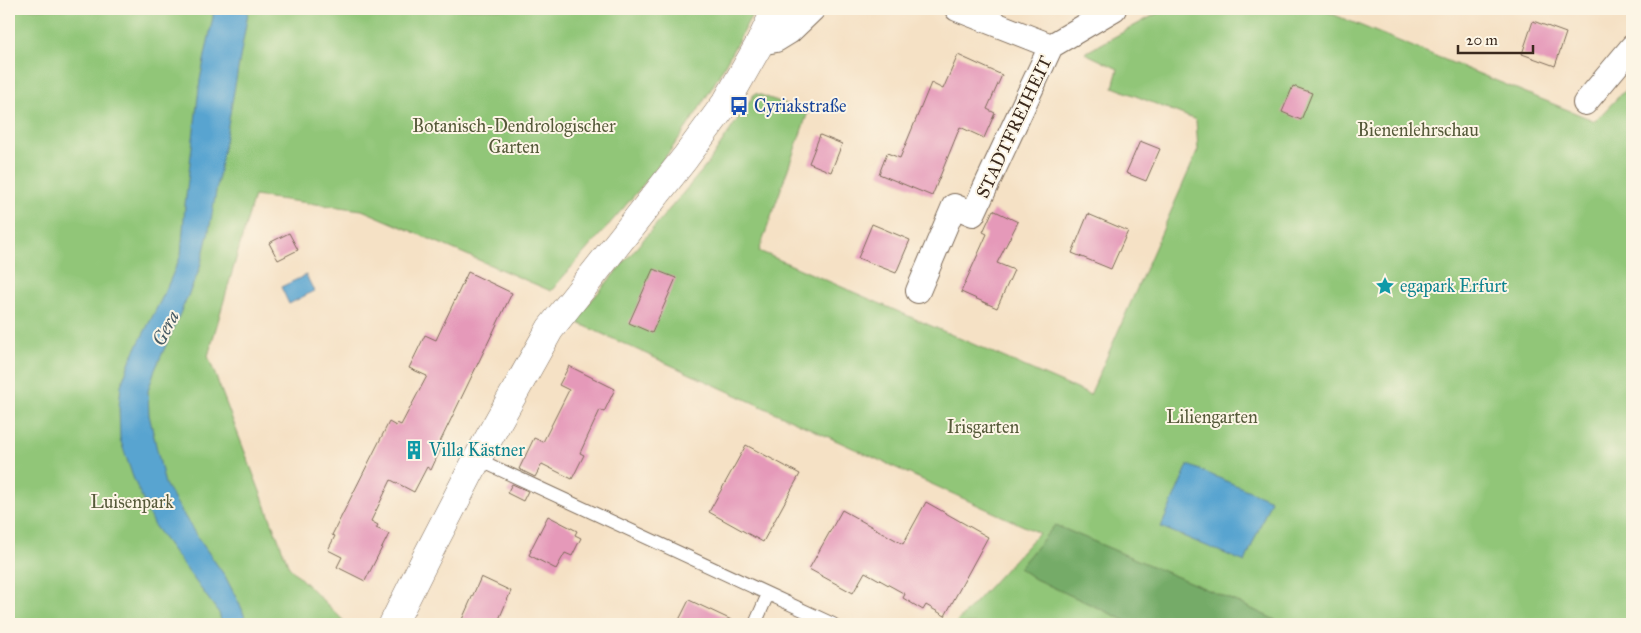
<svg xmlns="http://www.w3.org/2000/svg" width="1641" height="633" font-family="'IM FELL Great Primer',serif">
<rect width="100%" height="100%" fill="#fcf5e5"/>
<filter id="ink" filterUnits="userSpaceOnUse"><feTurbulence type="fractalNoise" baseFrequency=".02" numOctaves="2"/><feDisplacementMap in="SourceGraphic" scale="10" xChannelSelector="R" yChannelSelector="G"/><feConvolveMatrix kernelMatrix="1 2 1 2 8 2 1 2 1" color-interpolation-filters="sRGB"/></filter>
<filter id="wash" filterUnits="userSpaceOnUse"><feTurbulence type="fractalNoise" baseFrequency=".0096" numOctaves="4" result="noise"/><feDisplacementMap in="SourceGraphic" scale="20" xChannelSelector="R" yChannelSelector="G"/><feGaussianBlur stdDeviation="1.12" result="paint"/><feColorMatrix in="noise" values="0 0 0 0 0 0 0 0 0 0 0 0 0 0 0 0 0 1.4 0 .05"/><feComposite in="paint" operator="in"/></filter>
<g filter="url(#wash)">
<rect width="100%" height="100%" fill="#f5e1c5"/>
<!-- green -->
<path fill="#91c678" stroke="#66784b" d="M9,9H755C734,48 714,87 689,124C649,184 597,236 551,291L362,210L254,196L208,356L289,567L347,624H9Z
M1165,9H1320L1595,121L1632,83V624H955L1039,533L574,321L707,165L755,93L808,112L759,251L1090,395L1198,150L1196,120L1113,87L1118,69L1085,53Z"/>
<!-- forest -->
<path fill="#74ab68" stroke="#586a43" d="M1055,525L1239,603L1284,624H1133L1035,579L1019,568Z"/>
<!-- water -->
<path fill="#58a4d0" stroke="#4a6777" d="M213,9H247L248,13L209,231L199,271L154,372L148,391L149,415L165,484L196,535L225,576L242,609L247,624H222L219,613L153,524L133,477L120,439L119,407L121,385L131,358L164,294L181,255L185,205L200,80L213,17Z
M306,275L314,291L289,304L281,287Z
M1188,465L1271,500L1245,562L1161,527Z"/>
<g id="blocks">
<!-- building -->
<path fill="#e599b9" d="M1533,21L1566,33L1555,66L1522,54Z
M958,55L1002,75L987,109L995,113L984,138L960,127L932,196L879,174L887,153L900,158L931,83L943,89Z
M1293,86L1312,93L1301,120L1282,112Z
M820,135L842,144L831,172L809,163Z
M1140,141L1160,149L1146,181L1126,173Z
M993,210L1018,222L997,263L1014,270L997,308L961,292L987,234L983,232Z
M1088,214L1128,231L1111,269L1072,253Z
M872,224L910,240L896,273L858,258Z
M289,233L298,250L278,260L269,243Z
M653,269L676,278L652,333L629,323Z
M468,272L512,293L439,444L442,446L431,470L427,467L414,492L391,480L371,521L378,525L376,528L389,534L365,581L337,567L342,557L328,550L335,536L332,535L389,422L396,426L397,423L401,425L427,376L409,368L425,335L436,340Z
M569,366L615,389L604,412L600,410L580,453L584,455L572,479L542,464L535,477L519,469L534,438L543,442L569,390L559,385Z
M746,445L800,474L763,542L709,512Z
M512,484L528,491L523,501L507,493Z
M926,502L988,537L945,616L926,605L923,610L903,598L905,594L865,572L853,593L809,569L842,510L903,544Z
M548,516L577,531L575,535L581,538L572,556L565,553L556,569L529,555L531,551H530Z
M481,577L511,591L497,624H460Z
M689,600L740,624H677Z"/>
</g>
</g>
<g filter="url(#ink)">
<use href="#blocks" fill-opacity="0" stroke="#7c6a58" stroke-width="1"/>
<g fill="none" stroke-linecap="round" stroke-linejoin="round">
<!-- service casing -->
<g stroke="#7c6a58" stroke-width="14">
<path id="service" d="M477,459L833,624
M755,624L768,594"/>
</g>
<!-- minor casing -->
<g stroke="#7c6a58" stroke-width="26">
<path id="minor" d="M957,9L1051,46
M760,43L776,40L789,32L813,9
M1051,46L1114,9
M1585,103L1632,47
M918,291L954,206L973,214L1051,46"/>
</g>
<!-- tertiary casing -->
<g stroke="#7c6a58" stroke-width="29">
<path id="tertiary" d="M393,624L427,556L477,459L550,329L685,158L727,101L760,43L776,9"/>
</g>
<!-- service -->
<use href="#service" stroke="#fff" stroke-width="12"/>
<!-- minor -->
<use href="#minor" stroke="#fff" stroke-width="24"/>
<!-- tertiary -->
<use href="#tertiary" stroke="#fff" stroke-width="28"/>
</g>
</g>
<!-- icons -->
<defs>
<g id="bus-bare" transform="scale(1.5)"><path d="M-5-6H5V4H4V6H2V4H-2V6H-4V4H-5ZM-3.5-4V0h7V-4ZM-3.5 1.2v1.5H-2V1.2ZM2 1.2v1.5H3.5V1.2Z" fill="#1a4fb4" stroke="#fcf5e5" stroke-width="2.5" paint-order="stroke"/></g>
<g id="sight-bare" transform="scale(1.5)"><path d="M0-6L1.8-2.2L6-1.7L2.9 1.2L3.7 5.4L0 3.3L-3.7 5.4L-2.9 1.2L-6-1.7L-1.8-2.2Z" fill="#0f9aa8" stroke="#fcf5e5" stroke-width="2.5" paint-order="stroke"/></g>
<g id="building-bare" transform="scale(1.5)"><path d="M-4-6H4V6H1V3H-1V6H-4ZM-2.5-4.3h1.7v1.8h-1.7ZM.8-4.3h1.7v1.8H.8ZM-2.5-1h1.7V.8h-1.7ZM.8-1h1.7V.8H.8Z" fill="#0f9aa8" stroke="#fcf5e5" stroke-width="2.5" paint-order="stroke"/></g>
</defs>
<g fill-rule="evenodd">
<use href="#bus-bare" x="739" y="106"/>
<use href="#sight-bare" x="1385" y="286"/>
<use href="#building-bare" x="414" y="450"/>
</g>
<g text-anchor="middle" stroke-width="4" stroke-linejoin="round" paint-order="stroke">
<!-- transit labels -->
<g font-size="18" fill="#164399" stroke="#fcf5e5" text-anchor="start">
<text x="754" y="112">Cyriakstraße</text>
</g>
<!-- park labels -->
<g font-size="18" fill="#555939" stroke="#fcf5e5">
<text x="514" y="132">Botanisch-Dendrologischer<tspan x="514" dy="21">Garten</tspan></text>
<text x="1418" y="136">Bienenlehrschau</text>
<text x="1212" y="423">Liliengarten</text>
<text x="983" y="433">Irisgarten</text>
<text x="132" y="508">Luisenpark</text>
</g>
<!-- street labels -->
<g font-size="18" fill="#3b2a1e" stroke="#fcf5e5">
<text transform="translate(1014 127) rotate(-65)" y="6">STADTFREIHEIT</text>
</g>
<!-- culture labels -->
<g font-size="18" fill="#0d838f" stroke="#fcf5e5" text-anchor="start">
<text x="1400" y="292">egapark Erfurt</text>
<text x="429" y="456">Villa Kästner</text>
</g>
<!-- water labels -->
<g font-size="19" font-style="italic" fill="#475b65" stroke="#fcf5e5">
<text transform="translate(165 328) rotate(-63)" y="7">Gera</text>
</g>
</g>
<!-- margin -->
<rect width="1641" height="633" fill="none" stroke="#fcf5e5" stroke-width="30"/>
<!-- scale -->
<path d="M1458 45v8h75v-8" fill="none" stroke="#3b2a1e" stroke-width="2.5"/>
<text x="1466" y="45" font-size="15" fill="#3b2a1e" stroke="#fcf5e5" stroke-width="4" paint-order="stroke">20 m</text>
</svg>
